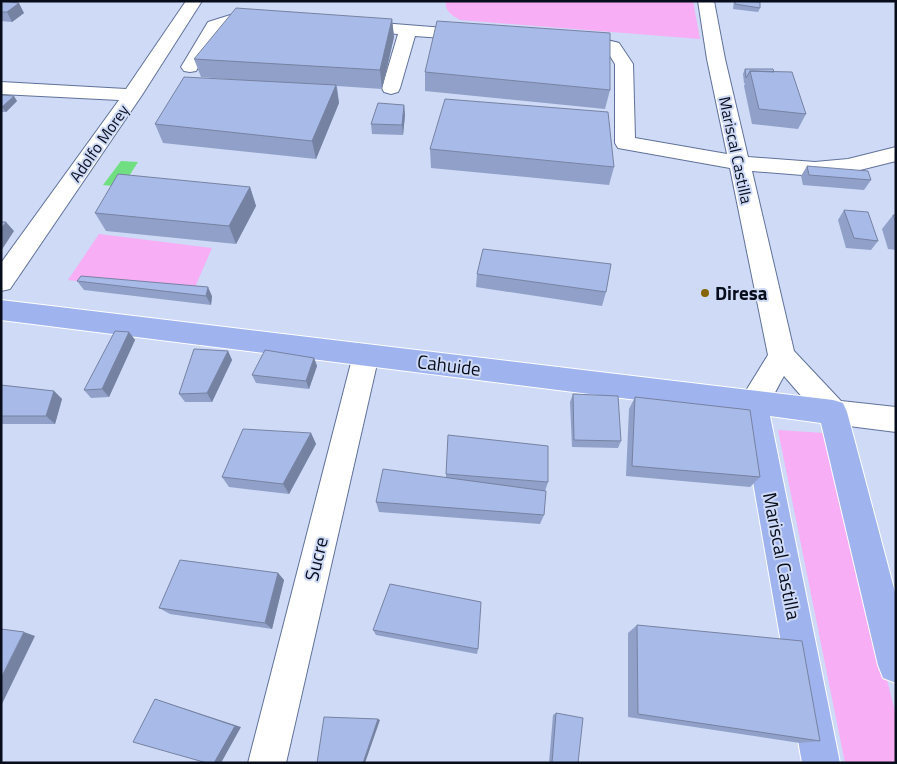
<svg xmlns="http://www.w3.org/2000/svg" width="897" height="764" font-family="'Titillium Web',sans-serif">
<rect width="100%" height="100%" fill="#cedaf6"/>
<!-- green -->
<path fill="#f7aef5" d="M446,1H693L700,39L460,20C453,16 444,11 446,1Z
M99,234L212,248L192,294L68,280Z
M778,430L824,433L896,715V763H845Z"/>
<!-- water -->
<path fill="#6fdf82" d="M121,161L138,162L122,187L103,185Z"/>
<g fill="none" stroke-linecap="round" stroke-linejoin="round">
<!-- minor casing -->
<g stroke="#60719a" stroke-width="2">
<path id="minor" d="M186,1H202L142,95L10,289L1,291V263L119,100L1,94V82L126,89Z
M698,1H714L725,59L748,157L815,162L848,159L896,147V161L848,173L815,176L752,171L794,351L841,401L896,407V432L833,424L823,421L784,376C773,394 767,419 743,411L739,402L768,355L730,168L618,148L615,143V64L607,51L567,45L564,41L567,37C584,33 603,39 619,43L633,64L635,138L727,154L707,59Z
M240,12L267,15L269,19L267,23L261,24L241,22L221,29L196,71L190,72L184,71L181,67L208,22Z
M356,21L470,30L476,31L479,35L476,39L470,40L415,36L400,88L398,92L391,94L384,92L382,88L398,34L350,30L347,26L350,22Z
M366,344L375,347L379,355L286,763H248L353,355L357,347Z"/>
</g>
<!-- major casing -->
<g stroke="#fff" stroke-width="2">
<path id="major" d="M1,300L833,400L843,403L847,412L896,596V683L883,678L878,665L821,423L770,416L840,763H802L741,413L1,320Z"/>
</g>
<!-- minor -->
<use href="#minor" fill="#fff" fill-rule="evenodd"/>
<!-- major -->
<use href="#major" fill="#9fb3ef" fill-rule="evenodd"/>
</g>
<!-- wall -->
<path fill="#90a0c8" d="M1,1L24,13L12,22L1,21Z
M734,1H757L760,8L758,12L733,9Z
M392,19L394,37L382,89L337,86L339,103L316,159L163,143L155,124L239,80L201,77L194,59Z
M745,69L774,72L806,114L798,129L752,124L744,86L745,83H744L743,74Z
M425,72L610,90L605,109L425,91Z
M1,95L17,101L6,112H1Z
M404,105L405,115L403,135L372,134L371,124Z
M430,149L614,167L609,185L431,168Z
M807,166L871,180L864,190L803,185L801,176Z
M250,187L256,206L236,244L106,231L95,213Z
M844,210L878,241L871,250L846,248L838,220Z
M893,215H896V250L888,249L882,229Z
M477,274L606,292L602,306L476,287Z
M77,281L212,296L211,305L84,290Z
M129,332L135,340L109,397L91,398L84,390Z
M228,351L232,360L212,402H185L179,394Z
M314,358L317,366L309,389L256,383L252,375Z
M1,385L54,391L62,399L55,424H1Z
M573,394L621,441L618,448L572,447L570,402Z
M635,397L760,477L750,487L626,476L629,409Z
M311,433L316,444L289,494L229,487L222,477Z
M446,474L548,482L545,491L544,515L540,524L379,512L376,502L446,477Z
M278,573L284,580L272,629L170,614L159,608Z
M637,625L820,741L800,743L628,717V633Z
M373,630L478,649L477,654L376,635Z
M556,713L578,763H549L553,715Z"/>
<!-- shaded-wall -->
<path fill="#7682a2" d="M19,3L24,13L12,22L7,12Z
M392,19L394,37L382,89L380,70Z
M336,85L339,103L316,159L312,141Z
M14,96L17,101L6,112L2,107Z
M404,105L405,115L403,135L402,125Z
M250,187L256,206L236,244L229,226Z
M6,222L14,231L1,251V229Z
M208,287L212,296L211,305L206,296Z
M129,332L135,340L109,397L102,389Z
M228,351L232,360L212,402L207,393Z
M314,358L317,366L309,389L306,381Z
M54,391L62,399L55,424L46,416Z
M311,433L316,444L289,494L283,484Z
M278,573L284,580L272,629L265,623Z
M24,632L35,636L1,706V678Z
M155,699L241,727L221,763H214Z
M378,719L380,720L365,763H363Z"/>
<!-- building -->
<path fill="#a8bae8" stroke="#7682a2" d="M1,1L19,3L7,12H1Z
M735,1L760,2V8L735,4Z
M236,8L392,19L380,70L194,59Z
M437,21L610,33V90L425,72Z
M745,69H773L774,72L750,71L746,78Z
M750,71L792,72L806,114L759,109Z
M184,77L336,85L312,141L155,124Z
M1,95L14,96L2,107H1Z
M445,99L608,112L614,167L430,149Z
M378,103L404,105L402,125L371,124Z
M807,166L868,171L871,180L809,175Z
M118,174L250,187L229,226L95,213Z
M844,210L868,212L878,241L854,238Z
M893,215H896V223Z
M1,222H6L1,229Z
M483,249L611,264L606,292L477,274Z
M81,276L208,287L206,296L77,281Z
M115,331L129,332L102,389L84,390Z
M194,349L228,351L207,393L179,394Z
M265,350L314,358L306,381L252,375Z
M1,385L54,391L46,416H1Z
M573,394L618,396L621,441L574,440Z
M635,397L750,410L760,477L632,466Z
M243,429L311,433L283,484L222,477Z
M448,435L548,446V482L446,474Z
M383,469L546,491L544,515L376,502Z
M180,560L278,573L265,623L159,608Z
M390,584L481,602L478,649L373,630Z
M637,625L802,641L820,741L638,714Z
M1,629L24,632L1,678Z
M155,699L235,726L214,763H207L133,742Z
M556,713L583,718L578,763H552Z
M324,717L378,719L363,763H317Z"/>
<!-- markers -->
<circle fill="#846500" stroke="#cedaf6" stroke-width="2" cx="705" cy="293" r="5"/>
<g text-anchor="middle" stroke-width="4" stroke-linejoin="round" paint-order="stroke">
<!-- far-street labels -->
<g font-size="16" fill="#080d1c" stroke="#cedaf6">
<text transform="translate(99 143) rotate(-55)" y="6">Adolfo Morey</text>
<text transform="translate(736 150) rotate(78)" y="6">Mariscal Castilla</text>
</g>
<!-- poi labels -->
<g font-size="19" font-weight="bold" fill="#080d1c" stroke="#cedaf6" text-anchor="start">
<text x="715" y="300">Diresa</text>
</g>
<!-- street labels -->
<g font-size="19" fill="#080d1c" stroke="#cedaf6">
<text transform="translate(449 365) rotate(7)" y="7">Cahuide</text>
<text transform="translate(782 556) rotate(79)" y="7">Mariscal Castilla</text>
<text transform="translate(316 559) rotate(-76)" y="7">Sucre</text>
</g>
</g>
<!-- border -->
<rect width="897" height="764" fill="none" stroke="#080d1c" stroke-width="5"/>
</svg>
